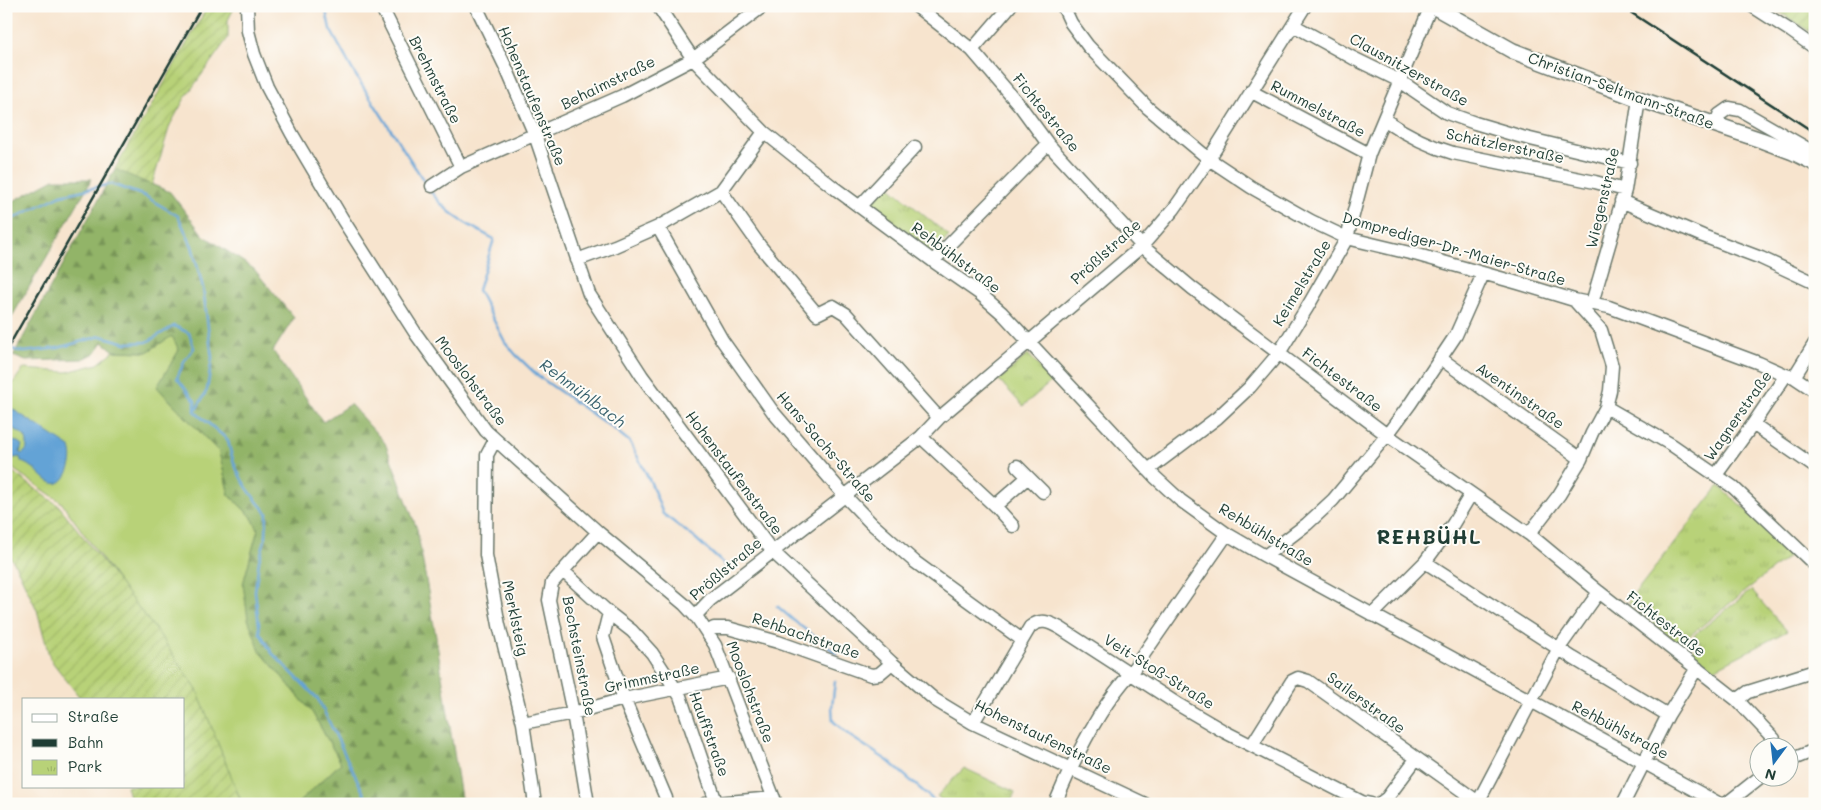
<svg xmlns="http://www.w3.org/2000/svg" width="1821" height="810" font-family="Mali,sans-serif">
<defs>
<pattern id="forest-firs" width="22" height="20" patternUnits="userSpaceOnUse" patternTransform="scale(1.25)"><rect width="22" height="20" fill="#92b468"/><path d="M5 1l3.5 6h-7zM16 11l3.5 6h-7z" fill="#779456"/></pattern>
<pattern id="park-tufts" width="24" height="20" patternUnits="userSpaceOnUse" patternTransform="scale(1.25)"><rect width="24" height="20" fill="#b8d278"/><path d="M3 7l-1-3M5 7V3M7 7l1-3M15 17l-1-3M17 17v-4M19 17l1-3" fill="none" stroke="#9eb568"/></pattern>
<pattern id="garden-furrows" width="10" height="10" patternUnits="userSpaceOnUse" patternTransform="scale(1.25)"><rect width="10" height="10" fill="#b8d278"/><path d="M-1 1l2-2M0 10L10 0M9 11l2-2" fill="none" stroke="#9eb568"/></pattern>
</defs>
<rect width="100%" height="100%" fill="#fdfcf7"/>
<filter id="ink" filterUnits="userSpaceOnUse"><feTurbulence type="fractalNoise" baseFrequency=".02" numOctaves="2"/><feDisplacementMap in="SourceGraphic" scale="10" xChannelSelector="R" yChannelSelector="G"/><feConvolveMatrix kernelMatrix="1 2 1 2 8 2 1 2 1" color-interpolation-filters="sRGB"/></filter>
<filter id="wash" filterUnits="userSpaceOnUse"><feTurbulence type="fractalNoise" baseFrequency=".0096" numOctaves="4" result="noise"/><feDisplacementMap in="SourceGraphic" scale="20" xChannelSelector="R" yChannelSelector="G"/><feGaussianBlur stdDeviation="1.12" result="paint"/><feColorMatrix in="noise" values="0 0 0 0 0 0 0 0 0 0 0 0 0 0 0 0 0 1.4 0 .05"/><feComposite in="paint" operator="in"/></filter>
<g filter="url(#wash)">
<rect width="100%" height="100%" fill="#f7e4ce"/>
<!-- grass -->
<path fill="#b8d278" stroke="#6c8856" d="M172,335L179,350L158,388L219,452L229,495L251,516L258,529L243,585L260,651L312,712L341,763L297,804H242L196,690L61,502L6,464V393L23,369L67,372L98,364L114,351L147,352Z"/>
<!-- forest -->
<path fill="url(#forest-firs)" stroke="#58784e" d="M115,169L170,192L203,235L254,269L294,318L273,351L323,422L350,404L385,443L417,529L435,631L462,804H297L341,763L312,712L260,651L248,619L243,584L258,529L251,516L229,495L219,452L157,387L179,350L172,336L147,352L114,351L103,342L95,353L83,359L26,361L13,356Z
M54,179H92L6,327V205Z"/>
<!-- park -->
<path fill="url(#park-tufts)" stroke="#6c8856" d="M885,183L949,236L932,255L866,205Z
M1028,354L1052,381L1023,406L999,380Z
M1719,486L1794,552L1679,644L1628,602Z
M1751,590L1787,631L1712,670L1690,652L1701,644L1694,635Z
M964,768L1015,792L1010,804H946L937,796Z"/>
<!-- garden -->
<path fill="url(#garden-furrows)" stroke="#6c8856" d="M208,6H232L233,10L228,20V38L185,98L170,125L152,185L115,169Z
M1770,6H1815V35Z
M6,467L59,506L159,634L197,690L242,804H131L126,786H184V699H81L50,659L37,610L15,564L6,552Z"/>
<!-- water -->
<path fill="#63a3d6" stroke="#417085" d="M11,408L70,447C73,457 72,465 67,474C55,496 42,474 32,467C29,465 25,464 21,461L20,457L14,458L6,456V440L18,442L22,445L20,453L21,454C26,452 27,450 27,444C27,433 15,430 6,426V410Z"/>
<g fill="none" stroke-linecap="round" stroke-linejoin="round">
<!-- stream -->
<path stroke="#63a3d6" stroke-width="2.5" d="M325,6L330,29L353,71L431,192C450,217 468,225 494,239L478,290L505,342L516,355L538,376L615,430L630,442L651,483L663,514L695,538L727,567
M6,222L61,195L111,184L145,196L178,216L192,246L203,288L212,358L207,390L196,410
M6,348L24,352L58,348L101,336L126,343L147,342L174,326L189,333L194,348L185,360L177,378L195,401V412L228,440C233,470 247,491 267,513L266,536L259,561L255,591L260,633L272,653L318,699L369,804
M777,606L793,620L837,654
M835,681L832,707L833,721L850,736L888,761L938,804"/>
</g>
</g>
<g filter="url(#ink)">
<g fill="none" stroke-linecap="round" stroke-linejoin="round">
<!-- minor casing -->
<g stroke="#6b776a" stroke-width="15">
<path id="minor" d="M247,6L248,31L254,54L267,87L292,134L343,220L416,334L486,431L598,532L684,604L698,619L715,645L776,804
M381,6L461,167
M476,6L507,70L535,135L589,294L642,376L772,551L892,663L935,700L973,723L1145,804
M658,6L693,59L764,132L833,187L933,261L979,293L1002,313L1155,477L1180,500L1227,534L1265,556L1720,804
M916,6L972,50L1021,107L1048,144L1142,246L1192,288L1387,435L1529,534L1599,592L1737,700L1774,739L1778,748
M1063,6L1071,23L1088,46L1148,108L1209,159L1251,187L1311,221L1347,238L1418,255L1518,283L1574,300L1609,307L1759,363L1786,375L1794,377L1815,391
M1752,6L1791,31L1815,48
M1293,25L1353,58L1400,81L1447,113L1475,123L1522,137L1630,163
M972,50L1010,6
M1252,92L1369,154
M1385,120C1407,135 1428,146 1453,153L1595,182L1625,190
M1717,126L1719,115L1729,108L1740,110L1815,153
M432,186L461,167L622,96L693,59L763,6
M721,191L760,246L817,314L833,306L846,314L939,418
M1621,201L1703,236L1761,258L1815,283
M860,206L915,147
M658,227L722,340L773,412L845,496L871,523L915,562L1022,640
M577,260L615,246L658,227L721,191L764,132
M933,261L1048,144
M1592,303L1625,190L1639,99
M1440,358L1581,459
M1794,377L1815,343
M1606,407L1672,445L1733,487L1815,565
M1753,424L1815,467
M921,437L995,506L1028,477L1043,492
M495,440L487,455L486,555L499,625L523,723L535,804
M1017,466L1028,477
M1148,470L1217,418L1250,387L1279,353L1308,306L1347,238L1369,154L1431,6
M1716,475L1753,424L1786,375
M995,506L1013,526
M1529,534L1559,495L1581,459L1592,433L1606,407L1610,391L1612,366L1601,330L1574,300
M1265,556L1307,524L1333,500L1387,435L1410,404L1456,335L1483,274
M1425,562L1573,658L1668,715
M563,571L609,613L632,631L652,653L680,696L714,796V803
M609,613L603,637L624,699L666,798V804
M1372,615L1425,562L1453,524L1471,494
M695,616L710,600L921,437L939,418L1142,246L1174,209L1209,159L1305,6
M707,632L714,628H728L778,642L871,675L879,674L892,663
M1737,700L1748,692L1815,671
M523,723L573,713L624,699L729,678
M973,723L1030,627C1041,618 1049,622 1060,628L1179,705L1225,732L1362,802L1371,804
M1252,745L1292,681L1298,678L1308,681L1481,804
M1788,761L1815,750
M588,804L573,713L549,600L552,583L598,532
M705,804L774,798
M1055,804C1073,761 1099,708 1130,674L1227,534
M1379,804L1387,798L1416,759
M1477,804L1559,648L1599,592
M1623,804L1668,715L1697,668
M1726,804L1759,778"/>
</g>
<!-- major casing -->
<g stroke="#6b776a" stroke-width="18">
<path id="major" d="M1433,6L1513,51L1639,99L1761,140L1793,152L1815,163"/>
</g>
<!-- minor -->
<use href="#minor" stroke="#fff" stroke-width="12"/>
<!-- major -->
<use href="#major" stroke="#fff" stroke-width="15"/>
<!-- rail -->
<path stroke="#1f3d34" stroke-width="2.5" d="M1621,6L1815,133
M6,351L202,6"/>
</g>
</g>
<g text-anchor="middle" stroke-width="4" stroke-linejoin="round" paint-order="stroke">
<!-- street labels -->
<g font-size="15" fill="#1f3d34" stroke="#fdfcf7">
<text transform="translate(1409 70) rotate(29)" y="5">Clausnitzerstraße</text>
<text transform="translate(435 80) rotate(63)" y="5">Brehmstraße</text>
<text transform="translate(608 83) rotate(-26)" y="5">Behaimstraße</text>
<text transform="translate(1621 91) rotate(20)" y="5">Christian-Seltmann-Straße</text>
<text transform="translate(532 96) rotate(67)" y="5">Hohenstaufenstraße</text>
<text transform="translate(1318 109) rotate(28)" y="5">Rummelstraße</text>
<text transform="translate(1046 113) rotate(51)" y="5">Fichtestraße</text>
<text transform="translate(1505 146) rotate(12)" y="5">Schätzlerstraße</text>
<text transform="translate(1603 198) rotate(-77)" y="5">Wiegenstraße</text>
<text transform="translate(1454 249) rotate(16)" y="5">Domprediger-Dr.-Maier-Straße</text>
<text transform="translate(1106 252) rotate(-42)" y="5">Prößlstraße</text>
<text transform="translate(956 258) rotate(37)" y="5">Rehbühlstraße</text>
<text transform="translate(1302 283) rotate(-59)" y="5">Keimelstraße</text>
<text transform="translate(1342 380) rotate(37)" y="5">Fichtestraße</text>
<text transform="translate(471 381) rotate(53)" y="5">Mooslohstraße</text>
<text transform="translate(1520 396) rotate(35)" y="5">Aventinstraße</text>
<text transform="translate(1738 416) rotate(-55)" y="5">Wagnerstraße</text>
<text transform="translate(826 447) rotate(49)" y="5">Hans-Sachs-Straße</text>
<text transform="translate(734 473) rotate(53)" y="5">Hohenstaufenstraße</text>
<text transform="translate(1266 535) rotate(31)" y="5">Rehbühlstraße</text>
<text transform="translate(726 569) rotate(-40)" y="5">Prößlstraße</text>
<text transform="translate(515 618) rotate(78)" y="5">Merklsteig</text>
<text transform="translate(1666 624) rotate(38)" y="5">Fichtestraße</text>
<text transform="translate(806 636) rotate(19)" y="5">Rehbachstraße</text>
<text transform="translate(579 656) rotate(79)" y="5">Bechsteinstraße</text>
<text transform="translate(1159 672) rotate(32)" y="5">Veit-Stoß-Straße</text>
<text transform="translate(652 678) rotate(-12)" y="5">Grimmstraße</text>
<text transform="translate(750 692) rotate(69)" y="5">Mooslohstraße</text>
<text transform="translate(1366 703) rotate(36)" y="5">Sailerstraße</text>
<text transform="translate(1620 730) rotate(28)" y="5">Rehbühlstraße</text>
<text transform="translate(709 734) rotate(70)" y="5">Hauffstraße</text>
<text transform="translate(1043 737) rotate(26)" y="5">Hohenstaufenstraße</text>
</g>
<!-- water labels -->
<g font-size="16" font-style="italic" fill="#37616d" stroke="#fdfcf7">
<text transform="translate(583 393) rotate(37)" y="6">Rehmühlbach</text>
</g>
<!-- district labels -->
<g font-size="20" font-weight="bold" letter-spacing="1" fill="#1f3d34" stroke="#fdfcf7">
<text x="1429" y="544">REHBÜHL</text>
</g>
</g>
<!-- margin -->
<rect width="1821" height="810" fill="none" stroke="#fdfcf7" stroke-width="25"/>
<!-- legend -->
<rect x="22" y="698" width="162" height="90" fill="#fdfcf7" stroke="#a4b0a9"/>
<rect x="32" y="714" width="25" height="8" fill="#ffffff" stroke="#a4b0a9"/>
<text x="68" y="722" font-size="15" fill="#1f3d34">Straße</text>
<rect x="32" y="739" width="25" height="8" fill="#1f3d34" stroke="#a4b0a9"/>
<text x="68" y="748" font-size="15" fill="#1f3d34">Bahn</text>
<rect x="32" y="760" width="25" height="15" fill="url(#park-tufts)" stroke="#a4b0a9"/>
<text x="68" y="772" font-size="15" fill="#1f3d34">Park</text>
<!-- north arrow -->
<g transform="translate(1774 762) rotate(195)"><circle r="24" fill="#fdfcf7" stroke="#a4b0a9"/>
<path d="M0-4L9 19L0 12L-9 19Z" fill="#1f6fb2"/>
<text y="-8" font-size="14" font-weight="bold" text-anchor="middle" fill="#1f3d34">N</text>
</g>
</svg>
